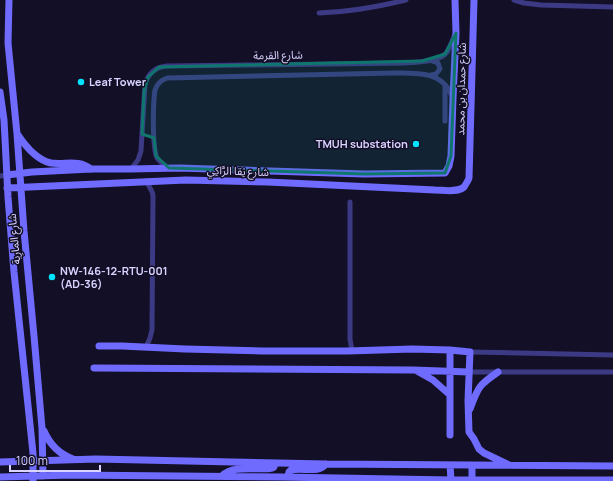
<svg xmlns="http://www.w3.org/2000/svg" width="613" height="481" font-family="Manrope,'Noto Sans Arabic',sans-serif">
<rect width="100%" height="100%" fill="#130f26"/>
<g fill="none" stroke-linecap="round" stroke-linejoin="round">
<!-- street -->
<path stroke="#3d3a85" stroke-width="5" d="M514,0L524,3L541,5L613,7
M319,13C349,12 377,7 406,0
M431,75L436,74L440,69L438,63L432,61
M445,121V85
M169,168C164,165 160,162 157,158C152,147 153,103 155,90C157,84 161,80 167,78L394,73C417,73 442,71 452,96
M131,169L138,160L141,151L145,84C148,74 155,67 167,66L248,65L405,63C417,62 440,62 447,52C451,46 452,40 455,34
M0,176L7,175
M350,202V339L352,351
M146,347L150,338L152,330L153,196C153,190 148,187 147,181
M470,352L613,355
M469,372H613"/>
<!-- secondary -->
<path stroke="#6f6bff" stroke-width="7" d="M9,0L8,43L17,134L24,231L34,336L42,428L43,476
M0,92L4,120L8,197L14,272L33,453V480
M18,135C26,147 37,160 51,163C66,165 78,159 91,169
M7,175L32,172L91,169H130L180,168L364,174L445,173L449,166L451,156L453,98L456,33L455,0
M7,188L186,180L268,182L435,190C443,190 457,193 464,187C466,184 468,181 469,178L474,0
M99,346H122L185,349L262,351H348L412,349L450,350L470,352L468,401L469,432L474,439L479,449L484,453L509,465
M94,368L413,370L469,372
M417,371L433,380L450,395
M470,409C478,387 479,385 498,372
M44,431C50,445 59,454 73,459
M450,435V350
M0,462L96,459L326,464L613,466
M450,465L451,480
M472,465V480
M222,476C234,464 257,471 272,468L274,467L275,463
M0,477L71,475L281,477L451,480H613
M288,477L289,472L291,470C302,467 319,474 326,464"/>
</g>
<!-- marked area -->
<path fill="#0f766e" fill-opacity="0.2" stroke="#0f766e" stroke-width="3" stroke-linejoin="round" d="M456,33L451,156L445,173L364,174L169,168L156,156L154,138L142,134L144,91L148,77L159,67L422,61L445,54Z"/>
<!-- markers -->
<g fill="#00e5ff" stroke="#130f26" stroke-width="1.5">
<circle cx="81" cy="82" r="4"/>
<circle cx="416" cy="144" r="4"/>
<circle cx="52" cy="277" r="4"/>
</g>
<g text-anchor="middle" stroke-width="3" stroke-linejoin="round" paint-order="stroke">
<!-- street labels -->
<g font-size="11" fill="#d9d4ff" stroke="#130f26">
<text transform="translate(278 55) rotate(-1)" y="4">شارع القرمة</text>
<text transform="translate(461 89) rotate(-89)" y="4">شارع حمدان بن محمد</text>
<text transform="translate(238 171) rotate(2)" y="4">شارع نِقا الرَّاكِي</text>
<text transform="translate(14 239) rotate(-95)" y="4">شارع المارِية</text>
</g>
<!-- poi labels -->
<g font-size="11" font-weight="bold" fill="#d9d4ff" stroke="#130f26" text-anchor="start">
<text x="89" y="86">Leaf Tower</text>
<text x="408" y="148" text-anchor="end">TMUH substation</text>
<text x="60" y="275">NW-146-12-RTU-001<tspan x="60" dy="13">(AD-36)</tspan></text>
</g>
</g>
<!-- scale -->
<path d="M10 465v6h90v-6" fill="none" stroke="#d9d4ff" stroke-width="2"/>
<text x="16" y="465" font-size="12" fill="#d9d4ff" stroke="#130f26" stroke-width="3" paint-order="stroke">100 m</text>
</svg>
